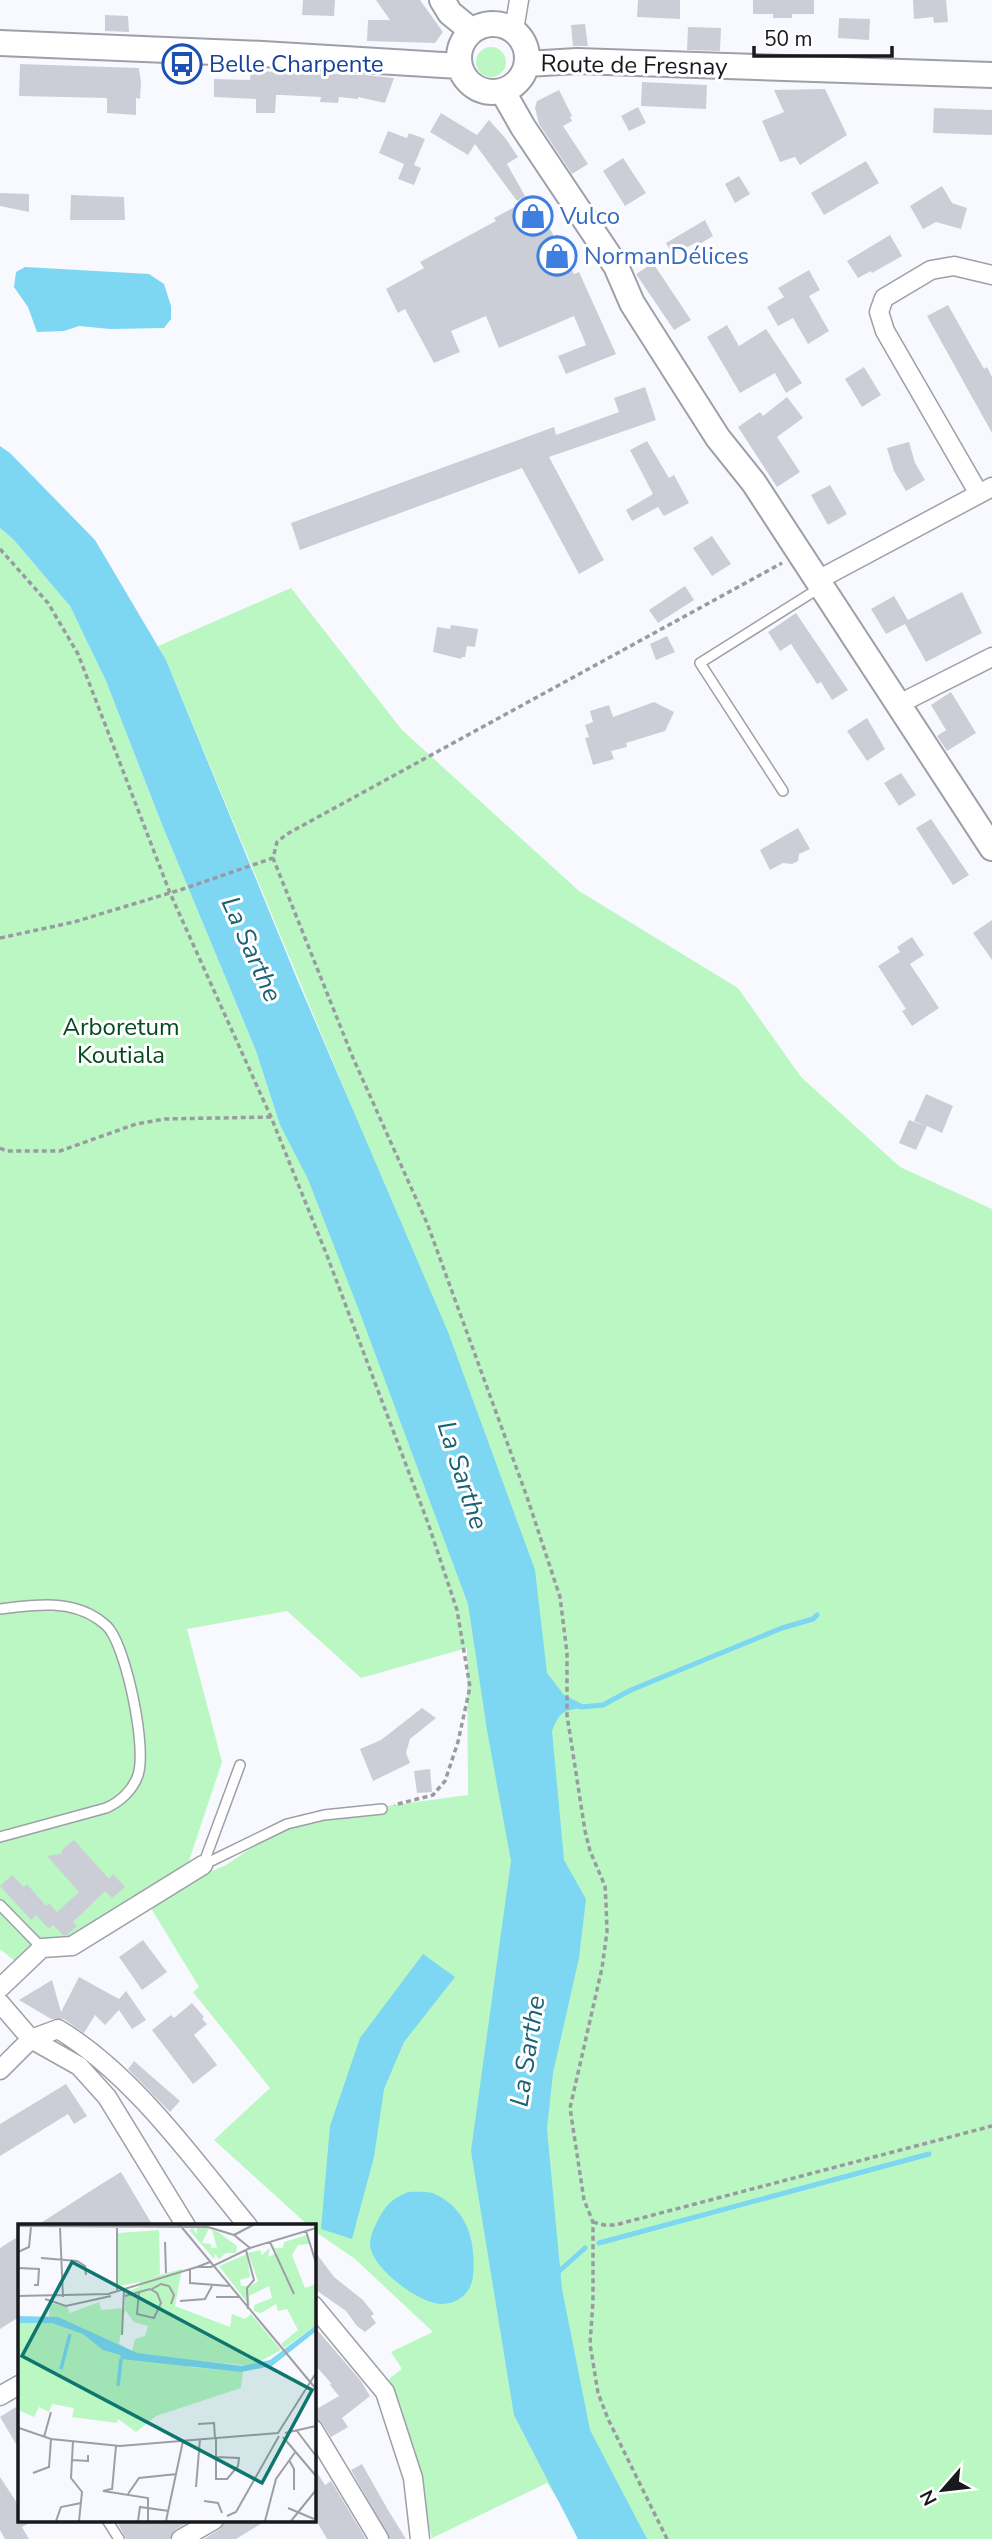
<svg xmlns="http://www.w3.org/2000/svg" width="992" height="2539" font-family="'Nunito Sans',sans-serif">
<rect width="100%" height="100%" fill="#f8f9ff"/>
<!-- green -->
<path fill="#baf7c3" d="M476 62a15 15 0 1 1 30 0a15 15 0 1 1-30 0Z
M0,528L13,539L70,606L106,681L163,827L256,1051L280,1125L353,1110L166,660L158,646L291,588L402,730L579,891L738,988L801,1077L900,1167L992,1209V2539H583L547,2483L432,2538L389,2379L402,2369L391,2352L433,2332L355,2259L313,2230V2226H309L214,2140L270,2088L193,1992L199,1987L146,1900L226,1865L287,1824L327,1814L468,1795L467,1648L361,1678L287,1611L187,1629L222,1762L188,1864L72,1946L42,1948L22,1967L0,1949Z"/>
<!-- water -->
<path fill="#7dd6f2" d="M25,267L149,274L164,284L171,306V319L164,328L110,329L79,326L64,331L37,332L28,307L14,287L16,272Z
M0,446L10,453L95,540L166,660L297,979L448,1332L535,1570L547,1673L564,1695L588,1707C565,1711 561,1708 552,1731L564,1860L586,1899L579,1958L553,2073L547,2129L562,2289L590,2430L647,2539H578L514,2415L471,2151L511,1861L487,1730L468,1604L360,1313L308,1179L280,1125L256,1051L163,827L106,681L70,606L13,539L0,528Z
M423,1954L455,1977L404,2042L384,2089L374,2157L352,2239L321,2229L330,2126L360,2038Z
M408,2192C416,2192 428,2191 435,2194C468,2210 476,2242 473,2275C472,2296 451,2309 431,2302C411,2296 372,2267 370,2245C370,2236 374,2228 378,2220C388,2202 391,2200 408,2192Z"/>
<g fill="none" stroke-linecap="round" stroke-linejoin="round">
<!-- stream -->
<path stroke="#7dd6f2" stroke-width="5" d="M581,1707L603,1705L631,1690L782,1628L813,1619L817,1615
M599,2243L929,2154
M556,2274L585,2248"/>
</g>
<!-- building -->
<path fill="#ccced7" d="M303,0H335L334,16L302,15Z
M376,0H420L443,32L435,43L367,41L368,20H390Z
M638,0H680V19L637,17Z
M753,0H814V14H792V18H773V14H753Z
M913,0H946L948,22L934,23L933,17L914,19Z
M105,15L128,16L129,32L105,31Z
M839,18L870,19L869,40L838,38Z
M585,24L588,46H573L571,25Z
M688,27L721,28L720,51L687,50Z
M20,64L139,68L141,82L140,99L136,98V115L107,113V98L19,96Z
M251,71L366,75L394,78L385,103L358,97V99L339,97L338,103L320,102L321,97L281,95H276L275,113H256V99L214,97V79L250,80Z
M642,82L707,85L706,109L641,106Z
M825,89L847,135L800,165L795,157L780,162L762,121L784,112L774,90Z
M559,90L572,116L570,117L572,121L563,126L588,164L572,174L539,124L535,108L537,101Z
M638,107L646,123L629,131L621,116Z
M934,108L992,110V135L933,133Z
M441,113L477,135L489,120L506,139L518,157L507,164L525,196L517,201L475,144L468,155L430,132Z
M388,131L407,138L409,133L425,139L414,165L421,168L414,185L398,179L404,164L379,153Z
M623,158L646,193L625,206L603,171Z
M866,161L879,183L824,215L811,193Z
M739,176L750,194L735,203L725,184Z
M942,186L952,203L967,208L961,229L936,222L923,229L910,206Z
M0,193L29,194V212L0,206Z
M71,195L124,197L125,220H70Z
M533,197L574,274L579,272L616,354L566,374L558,356L586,345L574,316L499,348L486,316L451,331L460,352L434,363L405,309L398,313L386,289L424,268L420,262L496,221L494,218Z
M705,220L713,236L698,245L697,242L673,255L666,243Z
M890,235L902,256L872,273L871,271L858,278L847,261Z
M653,263L691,320L674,330L636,274Z
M809,270L820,290L809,296L829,331L808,344L793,318L778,326L767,307L784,297L778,288Z
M948,305L984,369L987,367L992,377V433L927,316Z
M727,325L739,346L766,329L802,383L786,393L775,373L740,393L707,337Z
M864,367L881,395L862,407L845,379Z
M645,387L656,420L549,457L604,560L579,574L522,468L300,550L291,523L554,427L556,435L619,412L614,398Z
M787,397L803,418L777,437L800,472L777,487L738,427L760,412L763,416Z
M647,441L669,478L674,475L689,503L664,516L658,507L632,521L626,510L653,494L630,450Z
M909,442L915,463L925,480L906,491L894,471L887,448Z
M830,485L847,514L828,525L811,495Z
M712,536L731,564L712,576L693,548Z
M685,586L694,600L658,623L649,610Z
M962,592L982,633L926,662L905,624L886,634L871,609L894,596L908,620Z
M796,613L848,690L832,700L821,682L817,684L791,644L780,651L768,632Z
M451,625L478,629L475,647L467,646L465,657H462L461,659L433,652L437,627L450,629Z
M667,636L675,652L656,660L650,644Z
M951,692L976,733L947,751L937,736L946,730L931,705Z
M654,702L674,712L665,731L626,743L627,747L611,751L614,759L593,765L585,738L589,737L585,725L593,722L590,711L609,705L613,717Z
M867,718L885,749L867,761L847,731Z
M901,773L916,795L899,806L884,783Z
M931,819L969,875L953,885L916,828Z
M798,828L810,849L799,854L798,861L792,864L783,863L770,870L760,850Z
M992,920V960L973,933Z
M912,937L924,955L910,964L939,1008L912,1026L902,1011L906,1009L878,966L900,952L897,947Z
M926,1094L953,1106L942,1133L927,1126L916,1150L899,1143L909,1120L925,1126L914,1121Z
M422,1708L436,1718L410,1739L406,1753L410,1763L373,1781L360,1749L381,1740Z
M430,1769L432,1792L417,1793L414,1771Z
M74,1840L109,1879L113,1874L125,1887L112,1898L105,1891L73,1922L77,1926L67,1935H63L53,1925L49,1929L36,1915L31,1920L0,1886L12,1875L24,1887L27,1884L46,1906L49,1903L57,1912L79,1892L47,1856L61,1854L63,1849Z
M143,1940L167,1972L142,1990L119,1957Z
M79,1977L119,1999L126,1991L146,2020L132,2029L119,2010L105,2025L95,2015L84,2033L64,2019H51L19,2000L52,1980L61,2012Z
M192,2003L204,2017L202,2019L207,2024L194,2035L217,2065L193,2084L152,2030L171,2015L174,2018Z
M134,2061L180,2101L170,2112L128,2069Z
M66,2084L87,2116L74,2124L68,2114L0,2156V2124Z
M121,2172L153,2226H36L103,2183Z
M19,2236V2317L0,2329V2248Z
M313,2249L334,2277L363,2300L374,2314L371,2316L376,2323L365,2332L357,2326L346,2311L313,2288Z
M313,2325L361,2381L370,2396L342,2418L348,2427L331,2437L322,2423L313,2418V2411L339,2396L330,2385L331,2383L313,2363Z
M19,2405V2449L0,2417Z
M362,2464L388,2510L406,2539H390L351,2470Z
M313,2466L325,2485L331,2481L366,2539H327L313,2515Z
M0,2477L19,2506V2520H28L29,2523L22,2527L29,2539H5L0,2530Z
M125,2520H192L175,2530L170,2539H126L118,2524Z
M225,2520H267L236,2539H204L220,2529Z"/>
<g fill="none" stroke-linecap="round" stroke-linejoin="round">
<!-- lane casing -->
<g stroke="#9e9fa9" stroke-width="12">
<path id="lane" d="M783,791L700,663L821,587
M0,1609C33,1605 69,1599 98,1619C102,1622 108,1626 110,1630C127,1653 147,1748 138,1775C133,1790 120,1802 106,1808L0,1837
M203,1865L287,1824L324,1815L382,1809
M203,1865L240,1765
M0,1905L42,1948
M107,2520L119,2539"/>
</g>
<!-- street casing -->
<g stroke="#9e9fa9" stroke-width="21">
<path id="street" d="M514,30L519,0
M979,494L885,331L879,312L884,298L931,270L954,266L992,275
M816,581L992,487
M899,704L992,657
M0,1988L42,1948L72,1946L203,1865
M0,2003L31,2039L79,2066L107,2097L186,2226
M0,2070L31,2039L58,2029C133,2074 193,2159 248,2226
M313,2305L385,2392L413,2478L420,2539
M0,2396L19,2385
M313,2429L379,2539
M181,2539L214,2520"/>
</g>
<!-- secondary casing -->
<g stroke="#9e9fa9" stroke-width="28">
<path id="secondary" d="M442,0L450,13L472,31
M459 58a34 34 0 1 1 68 0a34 34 0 1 1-68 0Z
M0,43L263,54L459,66
M527,64L577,61L992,75
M503,92L523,127L616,266L632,303L688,391L718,438L754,483L992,848"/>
</g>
<!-- path -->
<path stroke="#9a9ba0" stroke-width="3.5" stroke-dasharray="5 3.5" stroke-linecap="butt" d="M0,549L48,603L78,654L170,893L271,1117L326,1253L428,1523L457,1610L470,1687L458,1742L445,1781L433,1795L394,1805
M0,938L74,922L183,889L273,858
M0,1148L6,1151H60L136,1124L165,1119L271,1117
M593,2222L604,2225H615L992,2126
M667,2539L608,2419L598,2393L590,2344L593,2301V2222L584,2200L570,2108L602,1968L607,1932L606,1903L605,1886L590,1851L585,1831L567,1715V1653L560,1597L527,1497L427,1223L353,1058L273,858L277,842L287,834L782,563"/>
<!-- lane -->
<use href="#lane" stroke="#fff" stroke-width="9"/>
<!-- street -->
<use href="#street" stroke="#fff" stroke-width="18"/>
<!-- secondary -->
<use href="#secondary" stroke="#fff" stroke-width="24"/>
</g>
<!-- icons -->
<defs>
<g id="bus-ring" transform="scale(2.0125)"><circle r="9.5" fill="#fff" stroke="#1a4fb4" stroke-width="1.5"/><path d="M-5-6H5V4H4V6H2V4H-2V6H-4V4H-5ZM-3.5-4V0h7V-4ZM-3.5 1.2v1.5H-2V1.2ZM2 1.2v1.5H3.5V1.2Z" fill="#1a4fb4"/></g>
<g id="shop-ring" transform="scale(2.0125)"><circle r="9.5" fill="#fff" stroke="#3f7fe0" stroke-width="1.5"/><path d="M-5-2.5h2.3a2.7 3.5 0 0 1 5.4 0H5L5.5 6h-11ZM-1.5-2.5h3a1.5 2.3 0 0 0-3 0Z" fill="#3f7fe0"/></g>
</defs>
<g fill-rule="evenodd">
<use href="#bus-ring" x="182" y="64"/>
<use href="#shop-ring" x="533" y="216"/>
<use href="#shop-ring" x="557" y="256"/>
</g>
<g text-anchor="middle" stroke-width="6" stroke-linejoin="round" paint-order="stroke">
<!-- transit labels -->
<g font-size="24" fill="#164399" stroke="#fff" text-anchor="start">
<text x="209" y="72">Belle Charpente</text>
</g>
<!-- street labels -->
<g font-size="24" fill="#18191c" stroke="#fff">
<text transform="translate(634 65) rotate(1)" y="8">Route de Fresnay</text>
</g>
<!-- shop labels -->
<g font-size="24" fill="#366cbe" stroke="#fff" text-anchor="start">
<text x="560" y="224">Vulco</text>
<text x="584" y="264">NormanDélices</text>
</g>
<!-- park labels -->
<g font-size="24" fill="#034a1c" stroke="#fff">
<text x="121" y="1035">Arboretum<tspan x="121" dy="28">Koutiala</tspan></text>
</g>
<!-- water labels -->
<g font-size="26" font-style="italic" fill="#196174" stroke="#fff">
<text transform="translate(252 949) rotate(66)" y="9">La Sarthe</text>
<text transform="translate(463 1475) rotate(72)" y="9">La Sarthe</text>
<text transform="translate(527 2051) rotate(-81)" y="9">La Sarthe</text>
</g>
</g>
<!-- overview -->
<g transform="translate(18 2224)">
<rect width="298" height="298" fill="#f8f9ff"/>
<path d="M175,4L179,11V4H191L184,19L193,20V24H199L194,6L200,8L219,22L218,29H208L201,35L197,30L196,35L171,6ZM141,6L142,50L134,53L164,45L157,82L212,103L214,90L227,95L233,90L263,126L233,142L173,136L172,143L225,148L223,164L138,192L118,208L100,195L99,199L54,193L56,184L34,180L31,188L21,183L16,193L0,186V95L31,93L32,79L49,83L52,89L81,78L83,86L107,84V69L121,63L122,58L100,62V9ZM107,86L116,98L130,102L127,112L117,115L114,127L101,120ZM289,11L292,20L280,21L274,31L287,64L297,60V102L266,124L263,120L280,106L269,85L260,87L258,80L243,89L236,87V81L254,74L251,62L231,72L230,64L240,57L230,29L242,26L244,31L252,24L250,33L259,29L256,24H265L266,18ZM229,30L232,53L222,56L223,62H230L232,82L201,42Z" fill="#baf7c3" fill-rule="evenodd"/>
<path d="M0,92L40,93L119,129L224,142L252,136L297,102V108L254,142L223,148L103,135L102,131L85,126L65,110L34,99H0Z" fill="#7dd6f2"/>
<path fill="none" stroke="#7dd6f2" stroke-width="3.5" d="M43,145L52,110M100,162L103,135"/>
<path fill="none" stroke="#9e9fa4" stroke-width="2" d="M99,0V66M161,0L298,165M0,2L190,3L216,11L232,24M42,4L45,73M288,7L298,39M216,11L237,0M147,18L148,49M252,18L276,70M228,26L236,56L229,64L230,85M0,28L11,23L13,3M23,34L59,37L67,42L68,51M192,38L179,43H193L232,24L298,4M0,44L21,45L20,61H16M172,44V59L211,62M134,65L143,60L151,62L156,71L153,80M0,72L90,70L179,43M107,72L121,68L119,90L136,94L143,79L139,69L132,65L121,68M198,73H221M27,75L48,82L93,72M162,77L187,75L194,62M104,111L106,65M180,200L196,199L197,214M1,204L33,215L102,222L260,209L298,149M279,207L298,232M267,209L298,202M26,213L33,188M265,213L298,252M198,214V255H209L220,242L221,234L198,233M55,217L53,254L64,268L61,297M54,236L70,237V231M271,236L276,245V266M15,249L31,243L33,215M178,263L182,215M93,265L85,267L130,274V297M94,266L98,222M110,270L121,254L159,250M186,277L200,279L204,289M270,284L296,295M209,292L218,288L261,212M38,297L43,283L63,279M120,297L122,283L151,287M148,297L165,217M247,297L258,255L278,227M273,297L298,266"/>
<path fill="#0f766e" fill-opacity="0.15" stroke="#0f766e" stroke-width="3.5" d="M54,38L294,166L244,259L4,132Z"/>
<rect width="298" height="298" fill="none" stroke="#18191c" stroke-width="3.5"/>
</g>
<!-- north arrow -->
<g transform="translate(943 2490) rotate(242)" stroke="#ffffff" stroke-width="5" paint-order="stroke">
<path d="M0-5L12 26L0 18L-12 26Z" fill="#18191c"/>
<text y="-10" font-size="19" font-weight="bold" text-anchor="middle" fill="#18191c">N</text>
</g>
<!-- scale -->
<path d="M754 46v10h138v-10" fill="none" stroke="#18191c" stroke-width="3.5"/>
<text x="764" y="46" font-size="21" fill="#18191c" stroke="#ffffff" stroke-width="5" paint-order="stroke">50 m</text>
</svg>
